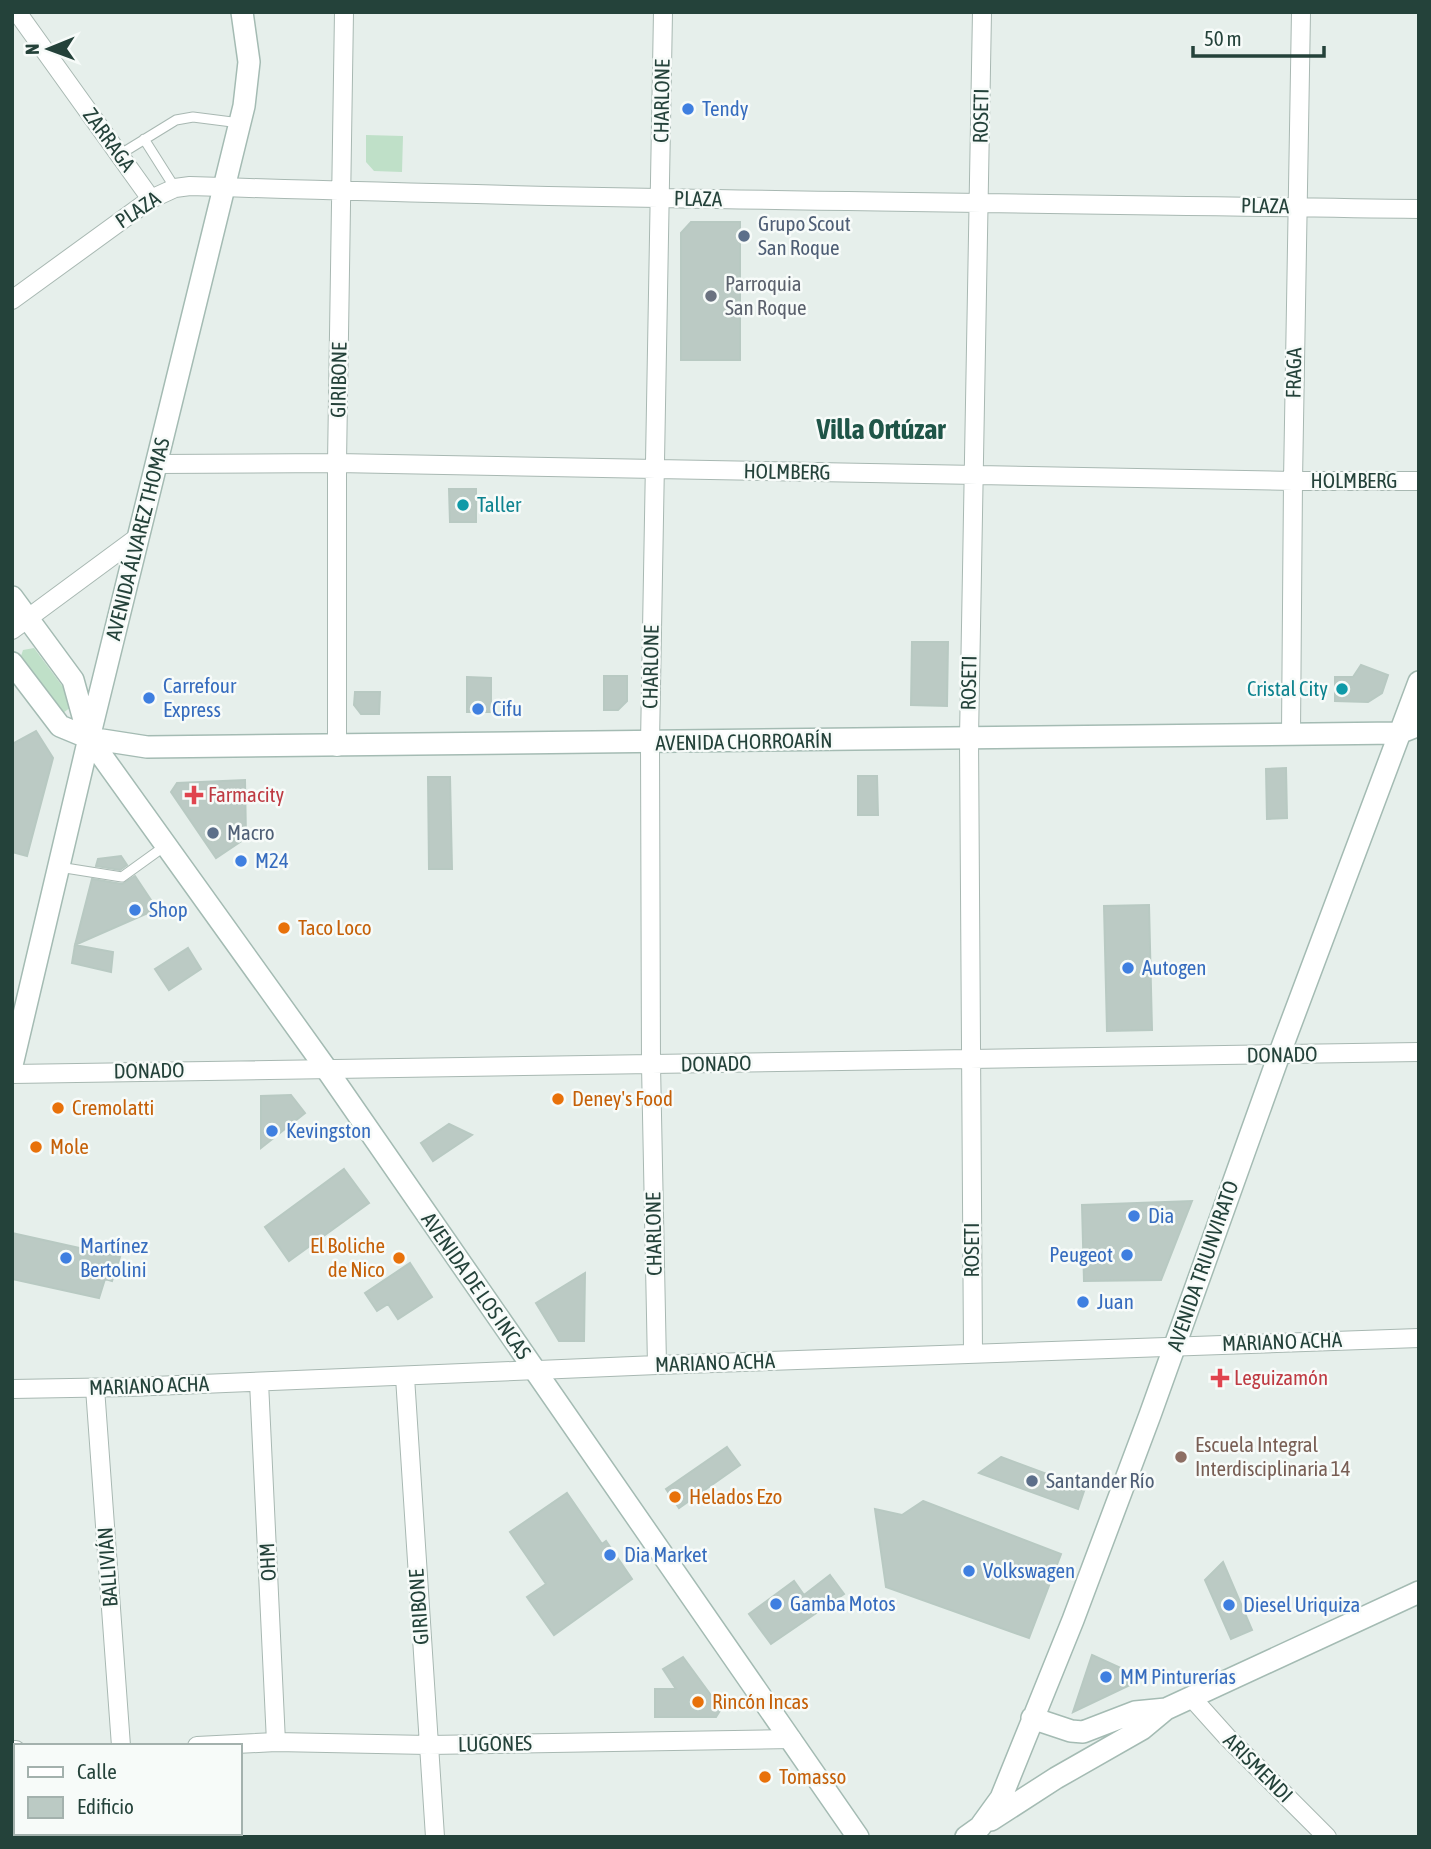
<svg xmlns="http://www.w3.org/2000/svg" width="1431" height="1849" font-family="'Asap Condensed',sans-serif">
<rect width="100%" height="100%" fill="#e6efeb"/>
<!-- green -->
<path fill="#bfe0c8" d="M366,135L403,136L402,172L374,171L366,162Z
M34,648L72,699L71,707L63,713L20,659L23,650Z"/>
<!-- building -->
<path fill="#bbcac4" stroke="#b8c9c2" stroke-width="2" d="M691,222H740V360H681V233Z
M449,489H476V522H450Z
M912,642H948L947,706L911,705Z
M1361,665L1388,675L1382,693L1368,702L1335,701V677H1353Z
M604,676H627V701L618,710H604Z
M467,677L491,678V712H467Z
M355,692H380L379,714H361L354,705Z
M36,731L53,758L27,856L12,852V744Z
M1286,768L1287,818L1267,819L1266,769Z
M858,776H877L878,815H858Z
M428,777H450L452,869H429Z
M245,780L246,838L216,858L171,792L177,783Z
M121,856L127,865L120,870L96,866L98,859Z
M135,876L157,909L75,945L92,879L122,884Z
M1149,905L1152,1030L1107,1031L1104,906Z
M75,945L113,952L111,972L72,963Z
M188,948L201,969L169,990L155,969Z
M291,1095L305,1113L261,1148V1096Z
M449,1124L472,1135L433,1161L421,1143Z
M344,1169L369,1203L289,1261L265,1227Z
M1192,1201L1161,1280L1084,1281L1082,1205Z
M12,1233L120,1257L112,1281L105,1279L99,1298L12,1279Z
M410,1263L432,1297L398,1319L388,1304L377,1311L365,1293Z
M585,1273L584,1341H559L536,1303Z
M727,1447L740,1465L679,1508L666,1489Z
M1001,1457L1085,1488L1078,1509L979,1473Z
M567,1493L602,1544L606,1541L632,1579L554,1635L527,1597L546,1584L510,1532Z
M923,1501L1061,1554L1029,1638L886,1587L875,1509L902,1515Z
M1223,1562L1252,1630L1231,1639L1205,1580Z
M830,1575L844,1594L771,1644L749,1614L794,1581L804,1595Z
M1092,1655L1123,1669L1132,1684L1073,1712Z
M683,1657L721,1709L716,1717H655V1689H676L663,1669Z"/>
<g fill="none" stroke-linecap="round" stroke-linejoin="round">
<!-- lane casing -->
<g stroke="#a8b8b2" stroke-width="11">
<path id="lane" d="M144,139L175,188
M119,155L176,120L193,117L240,123
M59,867L122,877L165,846"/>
</g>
<!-- street casing -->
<g stroke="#a8b8b2" stroke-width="20">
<path id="street" d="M17,12L151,199
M12,300L151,199L175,188L190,186C599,200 1009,203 1419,209
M156,464L337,463L1293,481H1419
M12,630L138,537
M1291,734L1293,481L1301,12
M337,747V463L344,12
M12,1074L1419,1052
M973,1353L969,738L982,12
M657,1365L651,1065L650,743L663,12
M405,1377L435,1837
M259,1382L276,1742
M95,1388L121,1746
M12,1389L129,1387L657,1365L1419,1338
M1192,1698L1227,1737L1327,1837
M197,1746L276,1742L428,1745L792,1739
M12,1750H16
M135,1833V1837"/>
</g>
<!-- secondary casing -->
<g stroke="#a4bbb3" stroke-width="24">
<path id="secondary" d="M12,597L73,680L89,738L325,1067L858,1837
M12,663L60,726L89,738L147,747L1399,733L1419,725
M12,1065L89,738L244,106L249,62L242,12
M1032,1718L1071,1731L1083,1732L1135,1712L1166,1709L1419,1592
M991,1820L1056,1778L1142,1729L1166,1709
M966,1837L980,1827L1001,1798L1073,1620L1150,1415L1279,1055L1419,682"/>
</g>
<!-- lane -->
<use href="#lane" stroke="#fff" stroke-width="9"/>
<!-- street -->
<use href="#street" stroke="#fff" stroke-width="18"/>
<!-- secondary -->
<use href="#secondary" stroke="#fff" stroke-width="21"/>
</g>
<!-- markers -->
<g fill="#3f7fe0" stroke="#f7fbf9" stroke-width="2.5">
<circle cx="688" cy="109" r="7"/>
<circle cx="149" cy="698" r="7"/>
<circle cx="478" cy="709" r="7"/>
<circle cx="241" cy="861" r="7"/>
<circle cx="135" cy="910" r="7"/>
<circle cx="1128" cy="968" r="7"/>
<circle cx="272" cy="1131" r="7"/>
<circle cx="1134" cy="1216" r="7"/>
<circle cx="1127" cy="1255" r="7"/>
<circle cx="66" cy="1258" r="7"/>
<circle cx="1083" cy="1302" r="7"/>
<circle cx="610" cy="1555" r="7"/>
<circle cx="969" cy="1571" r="7"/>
<circle cx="776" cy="1604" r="7"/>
<circle cx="1229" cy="1605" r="7"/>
<circle cx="1106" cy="1677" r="7"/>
</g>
<g fill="#5c6f8a" stroke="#f7fbf9" stroke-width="2.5">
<circle cx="744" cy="236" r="7"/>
<circle cx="213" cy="833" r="7"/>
<circle cx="1032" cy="1481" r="7"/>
</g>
<circle fill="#6b7280" stroke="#f7fbf9" stroke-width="2.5" cx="711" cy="296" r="7"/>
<g fill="#0f9aa8" stroke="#f7fbf9" stroke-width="2.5">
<circle cx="463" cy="505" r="7"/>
<circle cx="1342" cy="689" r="7"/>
</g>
<g fill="#e0444e" stroke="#f7fbf9" stroke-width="2.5">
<path d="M190.5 784.5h7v7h7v7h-7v7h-7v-7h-7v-7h7z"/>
<path d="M1216.5 1367.5h7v7h7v7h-7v7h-7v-7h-7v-7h7z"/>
</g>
<g fill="#e8710a" stroke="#f7fbf9" stroke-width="2.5">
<circle cx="284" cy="928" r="7"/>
<circle cx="558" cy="1099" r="7"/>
<circle cx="58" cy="1108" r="7"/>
<circle cx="36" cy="1147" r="7"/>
<circle cx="399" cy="1258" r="7"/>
<circle cx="675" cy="1497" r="7"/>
<circle cx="698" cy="1702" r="7"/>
<circle cx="765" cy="1777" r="7"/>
</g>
<circle fill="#8d6e63" stroke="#f7fbf9" stroke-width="2.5" cx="1181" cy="1457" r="7"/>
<g text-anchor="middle" stroke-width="5" stroke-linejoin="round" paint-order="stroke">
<!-- street labels -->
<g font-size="21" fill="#24423a" stroke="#f7fbf9">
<text transform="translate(662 101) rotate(-89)" y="7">CHARLONE</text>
<text transform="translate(981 116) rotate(-89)" y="7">ROSETI</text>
<text transform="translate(109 140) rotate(54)" y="7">ZARRAGA</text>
<text transform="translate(698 199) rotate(1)" y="7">PLAZA</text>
<text transform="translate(1265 206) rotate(1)" y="7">PLAZA</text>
<text transform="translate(138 210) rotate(-34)" y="7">PLAZA</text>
<text transform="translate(1294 373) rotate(-89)" y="7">FRAGA</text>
<text transform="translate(339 380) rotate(-89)" y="7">GIRIBONE</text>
<text transform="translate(787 472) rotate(1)" y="7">HOLMBERG</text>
<text x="1354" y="488">HOLMBERG</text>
<text transform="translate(138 539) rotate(-76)" y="7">AVENIDA ÁLVAREZ THOMAS</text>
<text transform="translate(651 667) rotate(-89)" y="7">CHARLONE</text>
<text transform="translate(969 683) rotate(-89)" y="7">ROSETI</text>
<text transform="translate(744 742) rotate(-1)" y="7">AVENIDA CHORROARÍN</text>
<text transform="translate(1282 1055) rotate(-1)" y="7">DONADO</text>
<text transform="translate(716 1064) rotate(-1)" y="7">DONADO</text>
<text transform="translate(149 1071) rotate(-1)" y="7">DONADO</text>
<text transform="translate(654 1234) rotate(-91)" y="7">CHARLONE</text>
<text transform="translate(972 1250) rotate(-90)" y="7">ROSETI</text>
<text transform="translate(1203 1266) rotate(-71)" y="7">AVENIDA TRIUNVIRATO</text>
<text transform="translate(476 1286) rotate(55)" y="7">AVENIDA DE LOS INCAS</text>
<text transform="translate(1282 1342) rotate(-2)" y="7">MARIANO ACHA</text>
<text transform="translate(715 1363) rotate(-2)" y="7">MARIANO ACHA</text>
<text transform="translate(149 1386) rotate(-2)" y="7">MARIANO ACHA</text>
<text transform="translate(268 1562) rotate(-93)" y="7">OHM</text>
<text transform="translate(108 1567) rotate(-94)" y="7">BALLIVIÁN</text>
<text transform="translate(419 1607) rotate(-94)" y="7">GIRIBONE</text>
<text transform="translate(495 1744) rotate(-1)" y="7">LUGONES</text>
<text transform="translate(1258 1768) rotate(45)" y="7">ARISMENDI</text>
</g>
<!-- shop labels -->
<g font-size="21" fill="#366cbe" stroke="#f7fbf9" text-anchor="start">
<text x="702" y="116">Tendy</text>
<text x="163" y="693">Carrefour<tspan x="163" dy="24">Express</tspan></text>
<text x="492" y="716">Cifu</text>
<text x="255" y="868">M24</text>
<text x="149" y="917">Shop</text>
<text x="1142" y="975">Autogen</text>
<text x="286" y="1138">Kevingston</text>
<text x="1148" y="1223">Dia</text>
<text x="80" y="1253">Martínez<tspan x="80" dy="24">Bertolini</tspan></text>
<text x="1113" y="1262" text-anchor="end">Peugeot</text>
<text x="1097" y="1309">Juan</text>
<text x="624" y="1562">Dia Market</text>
<text x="983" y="1578">Volkswagen</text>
<text x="790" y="1611">Gamba Motos</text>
<text x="1243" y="1612">Diesel Uriquiza</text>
<text x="1120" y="1684">MM Pinturerías</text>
</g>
<!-- service labels -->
<g font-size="21" fill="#4e5e75" stroke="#f7fbf9" text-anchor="start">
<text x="758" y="231">Grupo Scout<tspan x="758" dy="24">San Roque</tspan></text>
<text x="227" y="840">Macro</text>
<text x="1046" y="1488">Santander Río</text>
</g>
<!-- worship labels -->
<g font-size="21" fill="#5b616d" stroke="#f7fbf9" text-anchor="start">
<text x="725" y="291">Parroquia<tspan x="725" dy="24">San Roque</tspan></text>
</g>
<!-- culture labels -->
<g font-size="21" fill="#0d838f" stroke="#f7fbf9" text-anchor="start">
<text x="477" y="512">Taller</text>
<text x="1328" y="696" text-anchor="end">Cristal City</text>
</g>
<!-- health labels -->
<g font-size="21" fill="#be3a42" stroke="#f7fbf9" text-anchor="start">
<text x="208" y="802">Farmacity</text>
<text x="1234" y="1385">Leguizamón</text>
</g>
<!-- food labels -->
<g font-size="21" fill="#c56008" stroke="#f7fbf9" text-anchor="start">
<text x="298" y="935">Taco Loco</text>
<text x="572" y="1106">Deney's Food</text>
<text x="72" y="1115">Cremolatti</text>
<text x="50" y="1154">Mole</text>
<text x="385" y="1253" text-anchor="end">El Boliche<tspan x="385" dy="24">de Nico</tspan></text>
<text x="689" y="1504">Helados Ezo</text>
<text x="712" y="1709">Rincón Incas</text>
<text x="779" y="1784">Tomasso</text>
</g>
<!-- education labels -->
<g font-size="21" fill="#785e54" stroke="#f7fbf9" text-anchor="start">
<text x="1195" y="1452">Escuela Integral<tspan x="1195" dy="24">Interdisciplinaria 14</tspan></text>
</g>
<!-- district labels -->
<g font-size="28" font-weight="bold" fill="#1f5548" stroke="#f7fbf9">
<text x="881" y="439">Villa Ortúzar</text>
</g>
</g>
<!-- border -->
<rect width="1431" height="1849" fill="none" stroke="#24423a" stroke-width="28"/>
<!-- legend -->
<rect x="14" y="1744" width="228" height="91" fill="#f7fbf9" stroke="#a3b1ad" stroke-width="2"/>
<rect x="28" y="1767" width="35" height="10" fill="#ffffff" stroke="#a3b1ad" stroke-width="2"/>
<text x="77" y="1779" font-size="21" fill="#24423a">Calle</text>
<rect x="28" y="1797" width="35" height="21" fill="#bbcac4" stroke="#a3b1ad" stroke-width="2"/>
<text x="77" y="1814" font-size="21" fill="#24423a">Edificio</text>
<!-- north arrow -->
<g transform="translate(49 49) rotate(269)" stroke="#f7fbf9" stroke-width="5" paint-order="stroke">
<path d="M0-5L12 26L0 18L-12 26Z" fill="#24423a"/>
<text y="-10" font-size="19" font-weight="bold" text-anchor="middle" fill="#24423a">N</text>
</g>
<!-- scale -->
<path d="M1193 46v10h131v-10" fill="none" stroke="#24423a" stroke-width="3.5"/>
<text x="1204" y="46" font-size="21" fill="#24423a" stroke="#f7fbf9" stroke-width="5" paint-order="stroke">50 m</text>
</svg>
